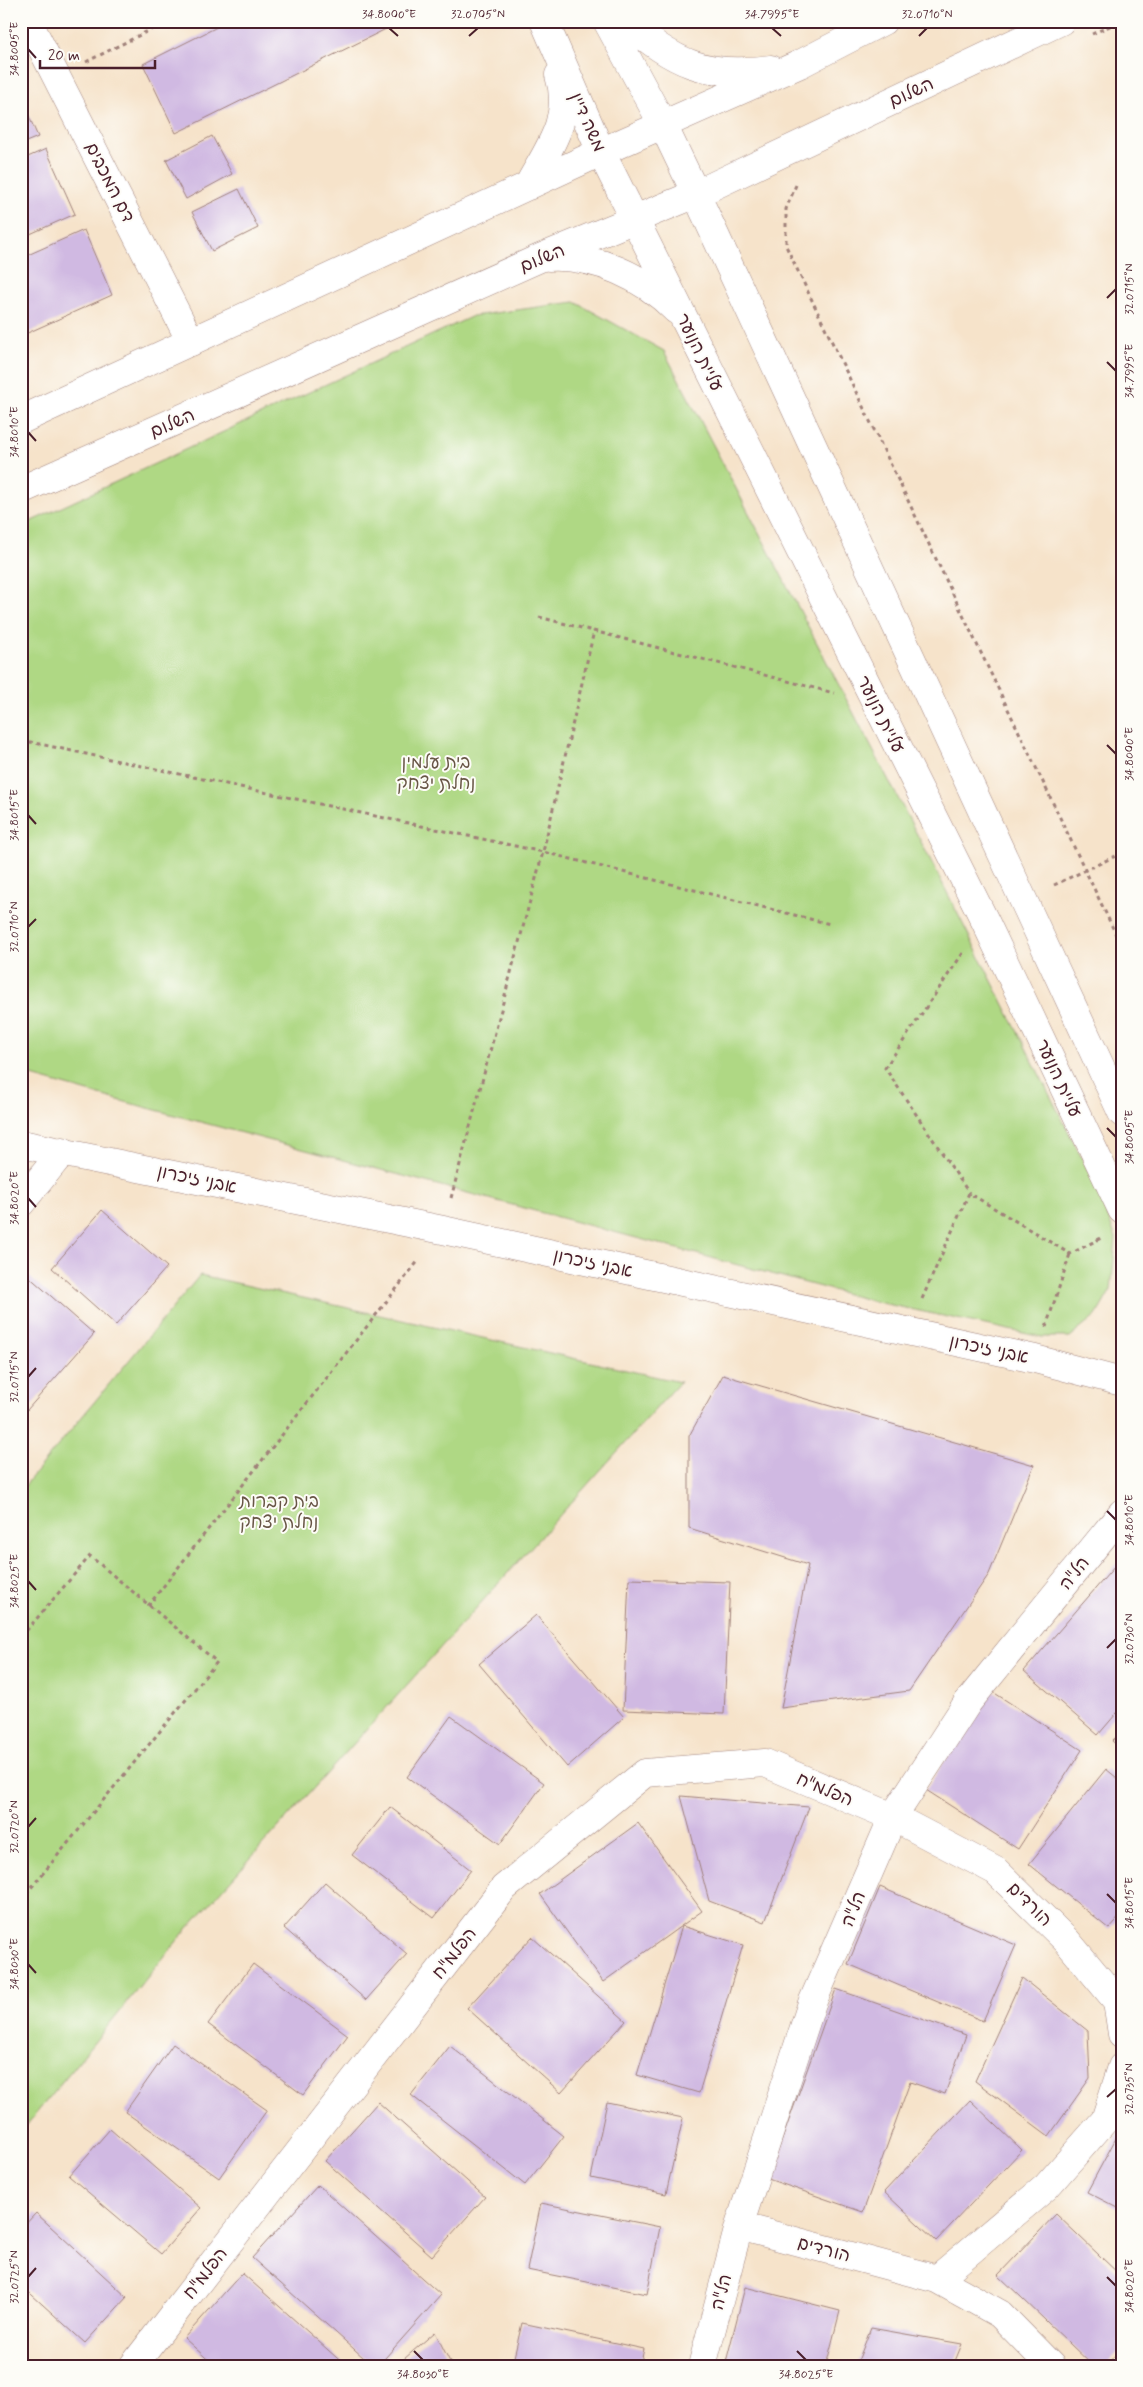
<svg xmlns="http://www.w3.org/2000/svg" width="1143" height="2387" font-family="Mynerve,'Playpen Sans Hebrew',sans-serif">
<rect width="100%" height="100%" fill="#fdfcf7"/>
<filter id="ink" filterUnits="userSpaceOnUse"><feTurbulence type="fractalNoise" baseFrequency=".02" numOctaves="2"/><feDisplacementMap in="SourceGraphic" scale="10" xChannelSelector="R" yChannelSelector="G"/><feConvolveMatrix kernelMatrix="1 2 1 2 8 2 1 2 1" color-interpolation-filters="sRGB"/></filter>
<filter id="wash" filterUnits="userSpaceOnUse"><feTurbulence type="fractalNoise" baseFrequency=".0096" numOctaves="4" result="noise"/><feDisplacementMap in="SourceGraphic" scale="20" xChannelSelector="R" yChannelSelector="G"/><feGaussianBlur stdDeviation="1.12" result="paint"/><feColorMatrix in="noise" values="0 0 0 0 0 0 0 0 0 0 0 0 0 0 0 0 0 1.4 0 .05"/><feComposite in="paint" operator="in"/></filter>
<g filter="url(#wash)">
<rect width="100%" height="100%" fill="#f6e3ca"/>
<!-- green -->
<path fill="#afd884" stroke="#7c7c58" d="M575,302L664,351L932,863L1095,1184L1116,1238L1111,1290L1096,1316L1070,1337H1042L877,1302L103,1096L21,1073V526L473,316Z
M200,1275L680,1382L186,1930L21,2132V1490Z"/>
<g id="blocks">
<!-- building -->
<path fill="#d0b9e2" d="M229,21H402L176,133L143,64Z
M21,98L38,137L21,144Z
M212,136L232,174L186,199L166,160Z
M46,149L75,214L21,238V160Z
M239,189L258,228L212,251L192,212Z
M84,230L112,295L23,335L21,258Z
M102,1210L167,1267L116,1325L52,1268Z
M26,1274L94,1334L27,1410L21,1406V1280Z
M723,1375L1034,1465L989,1574L909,1691L781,1708L808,1565L689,1528V1436Z
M1122,1558V1707L1098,1735L1024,1671Z
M629,1579L730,1582L724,1714L623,1710Z
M536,1615L624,1717L567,1767L479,1664Z
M990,1690L1082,1750L1018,1849L926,1790Z
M451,1716L544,1783L500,1844L407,1777Z
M1122,1731V1749L1112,1741Z
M1106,1769L1122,1782V1914L1109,1929L1029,1864Z
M681,1796L809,1807L765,1922L709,1901Z
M390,1807L471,1870L434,1918L352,1855Z
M638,1823L702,1911L603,1982L540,1894Z
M325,1882L407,1954L366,2000L284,1928Z
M880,1887L1016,1945L983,2021L848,1964Z
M682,1926L743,1945L699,2093L637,2075Z
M532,1937L626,2021L561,2093L467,2008Z
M253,1964L348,2035L303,2095L208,2024Z
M1022,1978L1088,2031L1090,2078L1049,2136L975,2081Z
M836,1989L966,2035L945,2094L910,2082L863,2212L768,2179Z
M173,2044L267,2110L219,2178L125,2112Z
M450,2046L564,2136L525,2185L411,2095Z
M970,2100L1022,2150L936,2241L884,2192Z
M378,2102L485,2197L432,2256L325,2161Z
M607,2102L683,2118L666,2194L591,2178Z
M1122,2127V2210L1087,2192Z
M110,2129L201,2208L161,2254L69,2176Z
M318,2185L441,2295L378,2366H373L252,2258Z
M541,2203L660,2227L647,2294L527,2270Z
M36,2213L127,2297L85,2343L21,2285V2229Z
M1056,2214L1122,2277V2348L1105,2366H1093L998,2275Z
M242,2273L346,2366H215L184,2338Z
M745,2287L840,2311L826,2366H725Z
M522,2323L644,2349L640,2366H512Z
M871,2328L962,2344L953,2366H856Z
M435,2332L452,2366H396Z"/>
</g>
</g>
<g filter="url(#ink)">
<use href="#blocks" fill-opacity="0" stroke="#a0817a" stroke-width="1"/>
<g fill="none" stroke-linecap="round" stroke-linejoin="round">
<!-- street casing -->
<g stroke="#a0817a" stroke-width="29">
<path id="street" d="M28,21L191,342
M21,1203L63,1151
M739,2226L937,2279L1046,2187L1105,2120L1122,2067
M937,2279L1000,2314L1051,2366
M133,2366L504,1888L645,1773L765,1763L893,1817L996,1871L1067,1941L1117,2001L1122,2034
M702,2366L739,2226L812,2003L893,1817L968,1702L1122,1513"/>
</g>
<!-- secondary casing -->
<g stroke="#a0817a" stroke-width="29">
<path id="secondary" d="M544,21L601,152L985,921L1122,1210
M607,21L663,125L696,194L1122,1113
M625,21C675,63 704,78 771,69
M528,186C548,149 573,119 559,75
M549,257C596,255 644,277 676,310
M21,420L601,152L800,64L883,21
M21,490L540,258L696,194L1061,21
M21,1144L443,1230L1035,1359L1122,1382"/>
</g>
<!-- path -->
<path stroke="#a0817a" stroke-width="3" stroke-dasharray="4 4" stroke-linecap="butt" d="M1092,34L1121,21
M86,62L168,21
M796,185L786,209V246L1122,947
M539,617L834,693
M21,740L543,852L830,924
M1054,885L1122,853
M963,953L885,1068L969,1193
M451,1198L543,852L594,631
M922,1299L969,1193L1070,1254L1103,1237
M1046,1327L1070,1254
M148,1606L419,1260
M21,1637L90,1556L217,1662L21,1900"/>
<!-- street -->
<use href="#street" stroke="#fff" stroke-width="28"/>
<!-- secondary -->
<use href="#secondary" stroke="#fff" stroke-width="28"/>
</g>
</g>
<!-- ticks -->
<path fill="none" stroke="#4a1f2b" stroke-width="2" d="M389,28L398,36M772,28L781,36M469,36L478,28M919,36L927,28M28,49L36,58M1107,298L1116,289M1107,362L1116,371M28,432L36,441M1107,745L1116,754M28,815L36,824M28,927L36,919M1107,1128L1116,1137M28,1198L36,1207M28,1377L36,1368M1107,1511L1116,1520M28,1581L36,1590M1107,1648L1116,1639M28,1827L36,1818M1107,1894L1116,1903M28,1964L36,1973M1107,2097L1116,2089M28,2277L36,2268M1107,2277L1116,2286M414,2351L423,2360M797,2351L806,2360"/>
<g text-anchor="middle" stroke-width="4" stroke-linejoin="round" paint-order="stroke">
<!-- street labels -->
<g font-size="18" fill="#4a1f2b" stroke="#fdfcf7">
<text transform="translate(911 92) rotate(-25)" y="6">השלום</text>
<text transform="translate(588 122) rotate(66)" y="6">משה דיין</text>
<text transform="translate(110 182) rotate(63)" y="6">דם המכבים</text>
<text transform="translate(542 258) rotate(-23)" y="6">השלום</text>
<text transform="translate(700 352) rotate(64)" y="6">עליית הנוער</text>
<text transform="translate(172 423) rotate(-24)" y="6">השלום</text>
<text transform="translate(881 714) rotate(63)" y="6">עליית הנוער</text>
<text transform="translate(1059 1078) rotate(65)" y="6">עליית הנוער</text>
<text transform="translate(197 1179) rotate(12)" y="6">אבני זיכרון</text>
<text transform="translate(593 1263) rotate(12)" y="6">אבני זיכרון</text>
<text transform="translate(989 1349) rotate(12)" y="6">אבני זיכרון</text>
<text transform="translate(1074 1573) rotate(-51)" y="6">הל"ה</text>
<text transform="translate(825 1789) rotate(23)" y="6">הפלמ"ח</text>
<text transform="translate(1030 1904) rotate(45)" y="6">הורדים</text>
<text transform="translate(853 1909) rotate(-67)" y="6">הל"ה</text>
<text transform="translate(454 1953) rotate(-52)" y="6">הפלמ"ח</text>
<text transform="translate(824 2249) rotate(15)" y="6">הורדים</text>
<text transform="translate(205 2273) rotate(-52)" y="6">הפלמ"ח</text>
<text transform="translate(721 2292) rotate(-75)" y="6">הל"ה</text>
</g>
<!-- park labels -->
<g font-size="18" fill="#685646" stroke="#fdfcf7">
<text x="436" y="768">בית עלמין<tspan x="436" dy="21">נחלת יצחק</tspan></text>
<text x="279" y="1507">בית קברות<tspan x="279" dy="21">נחלת יצחק</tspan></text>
</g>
</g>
<!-- margin -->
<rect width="1143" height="2387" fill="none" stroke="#fdfcf7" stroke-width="55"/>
<!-- scale -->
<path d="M40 60v8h115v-8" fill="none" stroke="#4a1f2b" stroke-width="2.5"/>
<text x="48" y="60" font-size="15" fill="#4a1f2b" stroke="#fdfcf7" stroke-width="4" paint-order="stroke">20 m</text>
<rect x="28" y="28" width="1088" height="2332" fill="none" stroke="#4a1f2b" stroke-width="2"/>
<g font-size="12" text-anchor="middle" fill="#4a1f2b">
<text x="389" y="18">34.8000°E</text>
<text x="478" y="18">32.0705°N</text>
<text x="772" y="18">34.7995°E</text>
<text x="927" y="18">32.0710°N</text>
<text transform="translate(14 49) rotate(-90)" y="4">34.8005°E</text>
<text transform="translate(1129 289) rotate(-90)" y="4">32.0715°N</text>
<text transform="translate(1129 371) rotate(-90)" y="4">34.7995°E</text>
<text transform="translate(14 432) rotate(-90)" y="4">34.8010°E</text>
<text transform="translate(1129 754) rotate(-90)" y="4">34.8000°E</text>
<text transform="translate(14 815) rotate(-90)" y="4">34.8015°E</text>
<text transform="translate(14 927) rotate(-90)" y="4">32.0710°N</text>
<text transform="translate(1129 1137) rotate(-90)" y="4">34.8005°E</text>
<text transform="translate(14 1198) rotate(-90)" y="4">34.8020°E</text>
<text transform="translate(14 1377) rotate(-90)" y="4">32.0715°N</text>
<text transform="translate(1129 1520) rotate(-90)" y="4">34.8010°E</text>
<text transform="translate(14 1581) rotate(-90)" y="4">34.8025°E</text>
<text transform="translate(1129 1639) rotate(-90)" y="4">32.0730°N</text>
<text transform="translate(14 1827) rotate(-90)" y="4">32.0720°N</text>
<text transform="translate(1129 1903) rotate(-90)" y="4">34.8015°E</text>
<text transform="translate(14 1964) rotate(-90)" y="4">34.8030°E</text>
<text transform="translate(1129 2089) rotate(-90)" y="4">32.0735°N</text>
<text transform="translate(14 2277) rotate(-90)" y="4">32.0725°N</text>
<text transform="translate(1129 2286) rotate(-90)" y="4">34.8020°E</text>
<text x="423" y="2378">34.8030°E</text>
<text x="806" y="2378">34.8025°E</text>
</g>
</svg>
